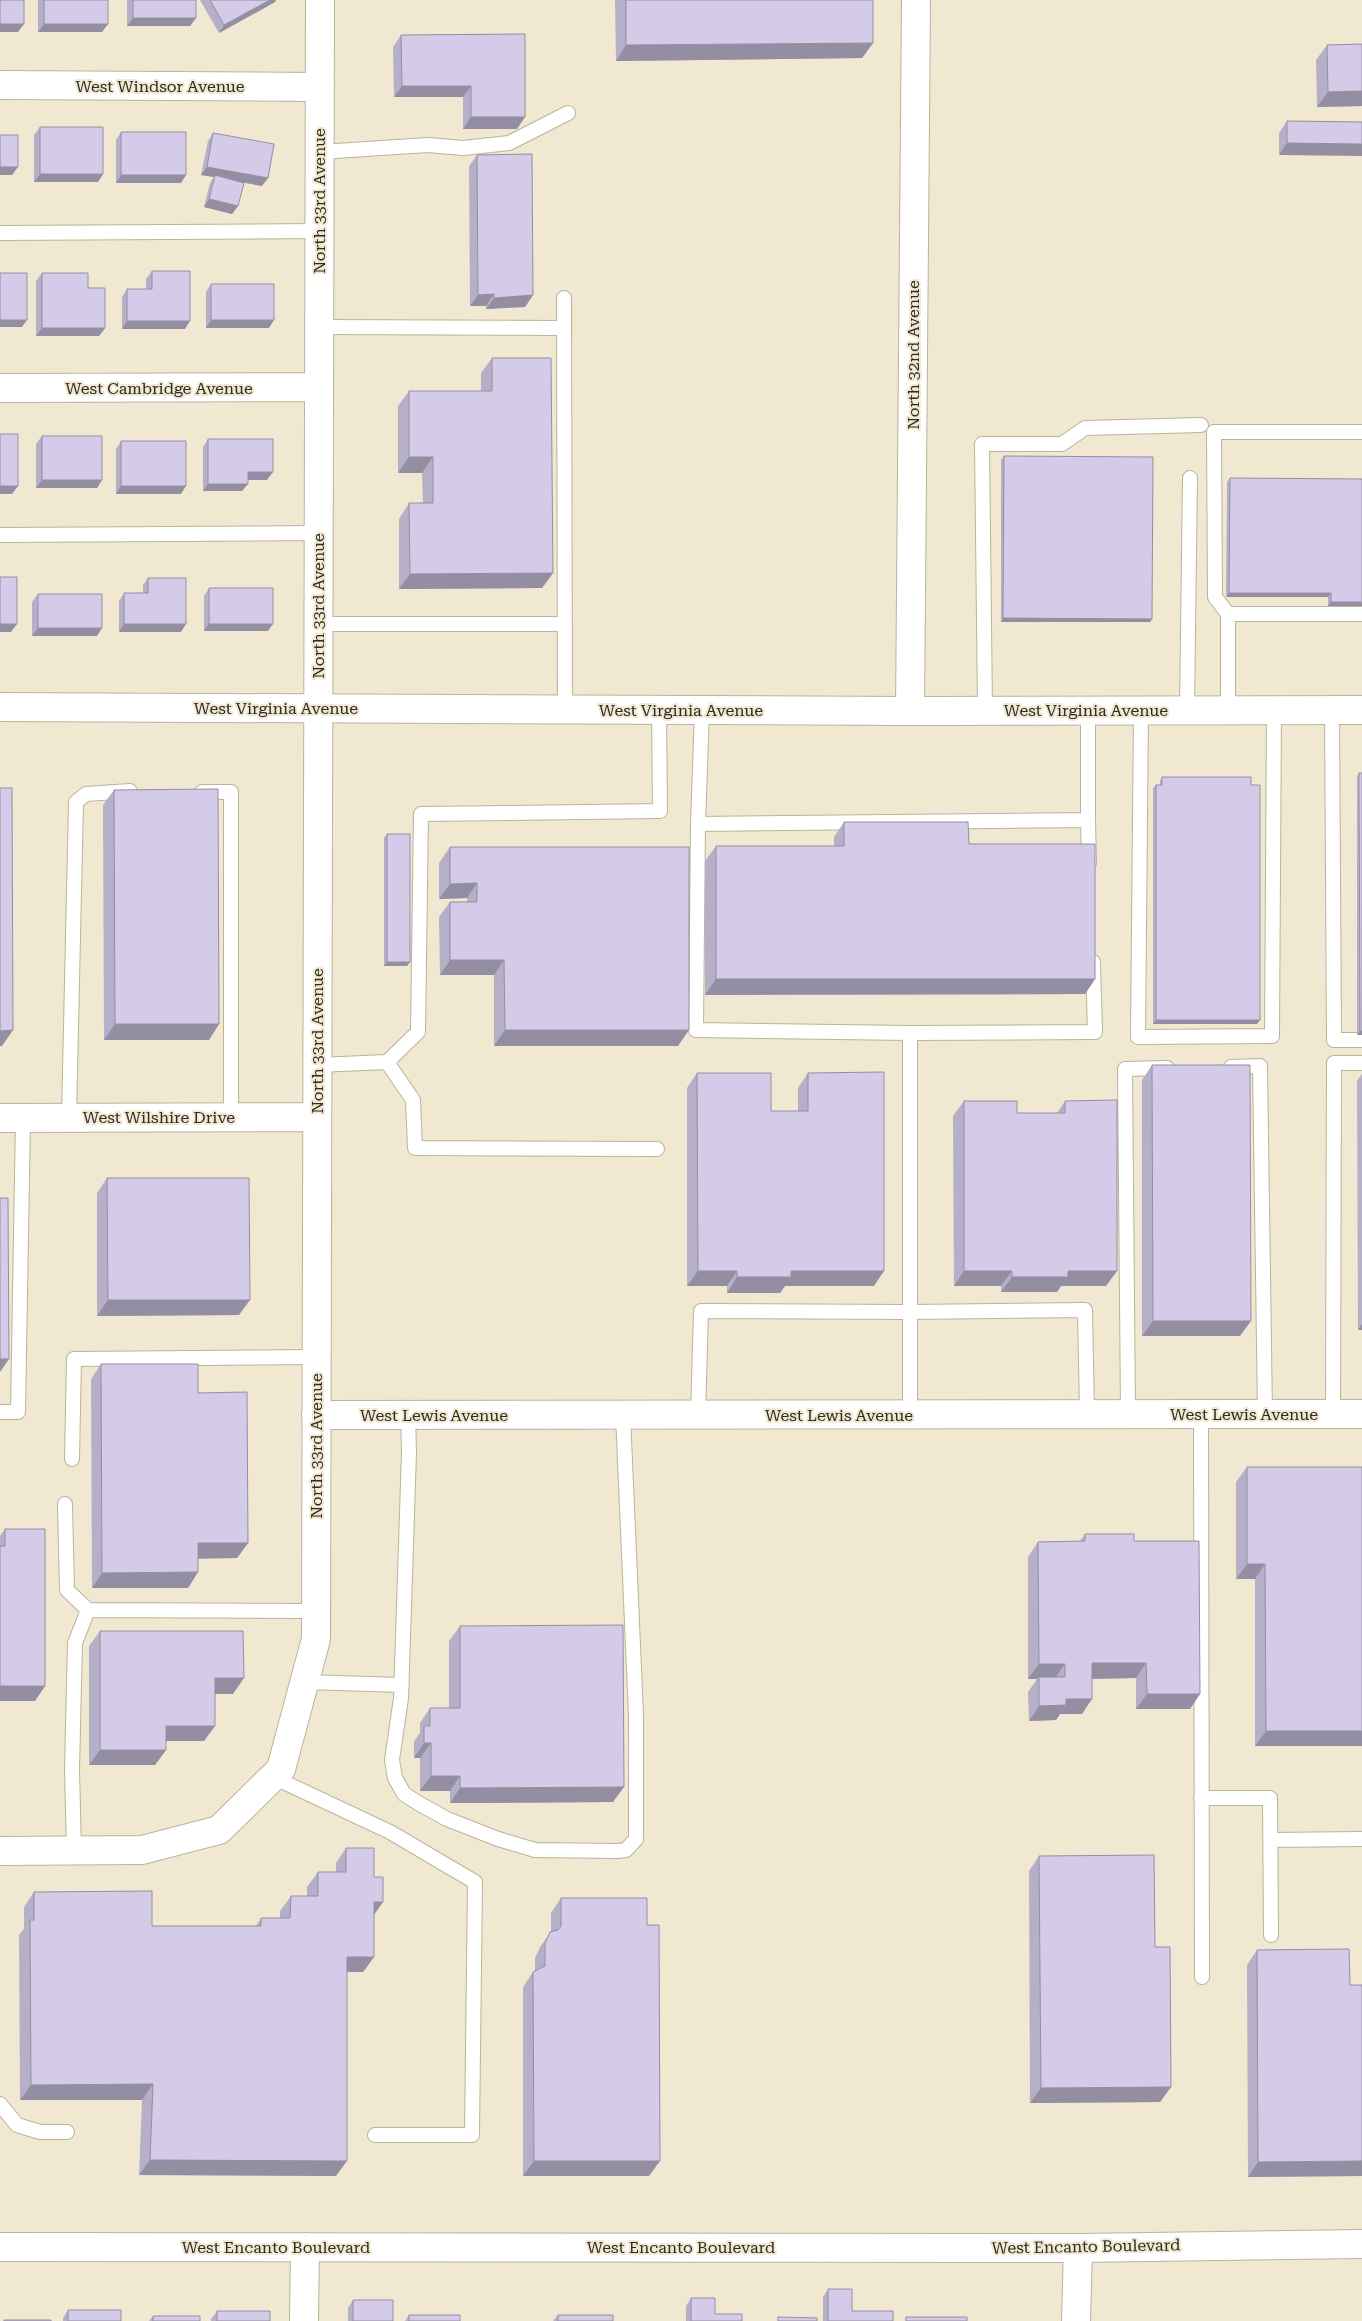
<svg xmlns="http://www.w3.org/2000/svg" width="1362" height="2321" font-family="'Roboto Serif',serif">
<rect width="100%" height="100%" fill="#f0e8d1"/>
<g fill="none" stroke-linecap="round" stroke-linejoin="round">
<!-- lane casing -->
<g stroke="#bbb39d" stroke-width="16">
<path id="lane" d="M320,152L428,145L463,148L509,143L568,113
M0,233L319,231
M564,298L565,709
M319,327L564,328
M0,535L318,533
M1228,614L1215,597L1214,432H1362
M318,624H565
M702,710L698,824L1088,820V710
M985,710L982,444H1062L1085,428L1201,425
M1141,710L1138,1037L1272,1036L1274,710
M1187,710L1190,478
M1228,710V614H1362
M1332,710L1334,1040H1362
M202,792H231V1117
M1088,820L1089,863
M698,824L696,1030L910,1033L1095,1032L1093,962
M910,1033V1415
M387,1062L413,1100L415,1148L657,1149
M317,1065L387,1062L418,1032L421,814L660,811L659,709
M1231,1067L1260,1066L1265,1414
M69,1118L76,802L86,794L130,791
M0,1412H18L23,1118
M1128,1414L1125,1069L1167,1068
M1201,1414L1202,1977
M1333,1414L1334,1063H1362
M408,1415L409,1452L401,1698L392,1760L395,1778L404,1794L418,1803L447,1819L498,1839L535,1850L617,1851L626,1850L636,1839V1715L623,1415
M698,1415L701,1311L910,1312L1085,1310L1087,1414
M72,1459L74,1359L316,1357
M65,1504L67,1590L88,1610L75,1643L72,1769L74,1850
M88,1610L316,1611
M304,1682L402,1685
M273,1777L390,1832L475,1882L472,2135H375
M1201,1798H1270L1271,1935
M1270,1840L1362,1839
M0,2104L17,2125L40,2132H67"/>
</g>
<!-- street casing -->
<g stroke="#bbb39d" stroke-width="30">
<path id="street" d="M0,85L320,87
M0,388L319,387
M910,711L916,0
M0,1118L317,1117
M316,1415L1362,1414
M0,1851L142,1850L219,1830L281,1769L316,1639L320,0
M304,2321L305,2247
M1076,2321L1078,2248"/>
</g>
<!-- secondary casing -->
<g stroke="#bbb39d" stroke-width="30">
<path id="secondary" d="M0,707L910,711L1362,710
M0,2247L1078,2248L1362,2244"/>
</g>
<!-- lane -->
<use href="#lane" stroke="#fff" stroke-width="14"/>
<!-- street -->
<use href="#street" stroke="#fff" stroke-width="28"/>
<!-- secondary -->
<use href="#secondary" stroke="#fff" stroke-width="28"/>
</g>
<!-- wall -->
<path fill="#b6afc8" d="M38,0H108L102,32H38Z
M127,0H196L190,26H127Z
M200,0H276L275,2L219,33Z
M615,0H873V43L862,58L616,61Z
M525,34L517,129H463V97H394L393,47L401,35Z
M1362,44V106L1317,107L1316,60L1327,45Z
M1287,121L1362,122L1279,155V133Z
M40,127L103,174L98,182H34V135Z
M121,132L181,183H116V140Z
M213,133L262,186L240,182L238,206L232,214L204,207L210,183L214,177L201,175L208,141Z
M477,155L533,295L525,307L486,309V306H470L469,166Z
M152,271L185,329H122V297L127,289H146V279Z
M42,273L105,328L99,336H36V281Z
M211,284L269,328H206V292Z
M492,358L553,573L542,588L399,589V519L409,503H423L422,473H398V406L409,391H481V373Z
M42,436L102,480L97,488H36V444Z
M208,439L267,480H248L242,491H203V447Z
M121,441L181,494H116V449Z
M1004,456L1152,619L1150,622H1001V460Z
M1230,478L1362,606H1328V597H1226L1227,482Z
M148,578L181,632H119V601L124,593H143V585Z
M209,588L268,631H204V596Z
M38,594L102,628L97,636H32V602Z
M1359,773L1362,1035H1357V777Z
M1162,777L1257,1024H1153V788L1156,785H1160V781Z
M114,790L219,1024L209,1040H104L103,805Z
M844,822L969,844L1095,979L1085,994L705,995V861L716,846H834V837Z
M387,834L410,962L407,966H384V838Z
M450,847L678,1046H494V975H440L439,917L450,902H467V898L439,899V863Z
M1152,1065L1240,1336H1142V1080Z
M697,1073L771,1111H798V1088L808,1073L874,1286H785L780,1293H727V1286H687V1088Z
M1362,1074V1330H1358L1357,1081Z
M964,1101L1017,1113H1057L1065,1101L1106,1286H1061L1057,1292H1001V1286H954L953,1116Z
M107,1178L239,1315L97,1316V1193Z
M101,1364L198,1393L248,1543L237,1558H198V1572L188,1588H92L91,1379Z
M1247,1467L1362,1746H1255V1579H1236V1482Z
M5,1529L45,1686L35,1701H0V1536Z
M1085,1534L1134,1541L1200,1694L1190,1709H1136V1678L1092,1679L1082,1714H1060L1056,1720L1029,1721L1028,1692L1037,1679H1028V1557L1038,1542L1080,1541Z
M460,1626L613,1802L450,1803V1791H420V1758H414V1741L420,1733V1723L430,1708H449V1641Z
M100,1631L233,1694H215V1726L204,1741H166V1750L155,1765H89V1646Z
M346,1848L374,1877L383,1902L374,1915V1957L363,1972H347L336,2176L139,2175L142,2100H20L19,1935L24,1929V1907L34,1892L152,1926H256L261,1918H280V1911L291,1896H307V1887L318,1872H336V1863Z
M1039,1856L1155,1947L1171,2087L1160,2102L1030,2103L1029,1871Z
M561,1898L649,2176H523V1987L533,1972L535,1971V1958L540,1947L551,1932V1913Z
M1257,1950L1350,1985L1362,2176L1248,2177L1247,1965Z
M828,2289L852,2311L893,2321H823V2297Z
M691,2298L715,2314L742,2321H686V2306Z
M353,2300L393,2321H348V2308Z
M68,2310L121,2321H63V2318Z
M217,2311L270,2321H211V2319Z
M409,2315L460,2321H405Z
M558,2315L613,2321H553Z
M153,2316L200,2321H149Z"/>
<!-- shaded-wall -->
<path fill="#948ea2" d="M270,0H276L275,2L219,33L224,25Z
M133,18H196L190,26H127Z
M0,24H24L18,32H0Z
M44,24H108L102,32H38Z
M873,43L862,58L616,61L626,45Z
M402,86H471L463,97H394Z
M1362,91V106L1317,107L1328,92Z
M471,117H525L517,129H463Z
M1287,143L1362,144V156L1279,155Z
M0,167H18L12,175H0Z
M207,167L268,178L262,186L215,177V175L214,177L201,175Z
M40,174H103L98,182H34Z
M121,175H186L181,183H116Z
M209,199L238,206L232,214L204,207Z
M494,294L486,306H470L478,295Z
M533,295L525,307L486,309L494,298Z
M0,320H27L22,327H0Z
M211,320H274L269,328H206Z
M127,321H190L185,329H122Z
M42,328H105L99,336H36Z
M409,457H433L422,473H398Z
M248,472H273L267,480H242Z
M42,480H102L97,488H36Z
M208,484H248L242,491H203Z
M0,486H18L12,494H0Z
M121,486H186L181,494H116Z
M553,573L542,588L399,589L410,574Z
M1229,593H1331L1328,597H1226Z
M1331,602H1362V606H1328Z
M1003,618L1152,619L1150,622H1001Z
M0,624H17L11,632H0Z
M124,624H186L181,632H119Z
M209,624H273L268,631H204Z
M38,628H102L97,636H32Z
M477,883L467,898L439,899L450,884Z
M450,960H504L494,975H440Z
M387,962H410L407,966H384Z
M716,979H1095L1085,994L705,995Z
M1156,1020H1260L1257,1024H1153Z
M115,1024H219L209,1040H104Z
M13,1030L2,1046H0V1031Z
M505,1030H689L678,1046H494Z
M1360,1031H1362V1035H1357Z
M698,1271H737L727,1286H687Z
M791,1271H884L874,1286H785L780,1293H727L737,1277Z
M964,1271H1012L1001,1286H954Z
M1068,1271H1117L1106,1286H1061L1057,1292H1001L1012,1277Z
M108,1300H250L239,1315L97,1316Z
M1153,1321H1251L1240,1336H1142Z
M1362,1324V1330H1358Z
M0,1359H9L0,1372Z
M198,1543H248L237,1558L188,1559Z
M1247,1564H1265L1255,1579H1236Z
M198,1572L188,1588H92L102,1573Z
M1092,1663H1146L1136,1678L1081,1679Z
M1039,1664H1065L1054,1679L1039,1677L1037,1679H1028Z
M215,1678H244L233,1694H204Z
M0,1686H45L35,1701H0Z
M1147,1694H1200L1190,1709H1136Z
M1066,1699H1092L1082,1714H1060L1056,1720L1029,1721L1039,1706Z
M166,1726H215L204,1741H155Z
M1266,1731H1362V1746H1255Z
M424,1743H431L420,1758H414Z
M100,1750H166L155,1765H89Z
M431,1776H460L450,1791H420Z
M624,1787L613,1802L450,1803L460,1788Z
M374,1902H383L372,1917Z
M347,1957H374L363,1972H336Z
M153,2084L142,2100H20L31,2085Z
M1171,2087L1160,2102L1030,2103L1041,2088Z
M150,2160L347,2161L336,2176L139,2175Z
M534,2161H660L649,2176H523Z
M1362,2161V2176L1248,2177L1258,2162Z"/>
<!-- building -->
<path fill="#d4cbe8" stroke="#948ea2" d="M0,0H24V24H0Z
M44,0H108V24H44Z
M133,0H196V18H133Z
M210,0H270L224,25Z
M626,0H873V43L626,45Z
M525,34V117H471V86H402L401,35Z
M1362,44V91L1328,92L1327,45Z
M1287,121L1362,122V144L1287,143Z
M40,127H103V174H40Z
M121,132H186V175H121Z
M213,133L274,144L268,178L207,167Z
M0,135H18V167H0Z
M532,154L533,295L494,298V294L478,295L477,155Z
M215,175L244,183L238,206L209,199Z
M152,271H190V321H127V289H152Z
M0,273H27V320H0Z
M42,273H88V288H105V328H42Z
M211,284H274V320H211Z
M492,358H551L553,573L410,574L409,503H433V457H409V391H492Z
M0,434H18V486H0Z
M42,436H102V480H42Z
M208,439H273V472H248V484H208Z
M121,441H186V486H121Z
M1004,456L1153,457L1152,619L1003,618Z
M1230,478L1362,479V602H1331V593H1229Z
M0,577H17V624H0Z
M148,578H186V624H124V593H148Z
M209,588H273V624H209Z
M38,594H102V628H38Z
M1359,773H1362V1031H1360Z
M1162,777H1251V785H1260V1020H1156V785H1162Z
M0,788H12L13,1030L0,1031Z
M218,789L219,1024H115L114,790Z
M844,822H968L969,844H1095V979H716V846H844Z
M387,834H410V962H387Z
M450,847H689V1030H505L504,960H450V902H477V883L450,884Z
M1152,1065H1250L1251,1321H1153Z
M884,1072V1271H791V1277H737V1271H698L697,1073H771V1111H808V1073Z
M1117,1100V1271H1068V1277H1012V1271H964V1101H1017V1113H1065V1101Z
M107,1178H249L250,1300H108Z
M0,1198H8L9,1359H0Z
M101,1364H198V1393L247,1392L248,1543H198V1572L102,1573Z
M1247,1467H1362V1731H1266L1265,1564H1247Z
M5,1529H45V1686H0V1546H5Z
M1085,1534H1134V1541H1199L1200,1694H1147L1146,1663H1092V1699H1066V1705L1039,1706V1677H1065V1664H1039L1038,1542L1085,1541Z
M623,1625L624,1787L460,1788V1776H431V1743H424V1726H430V1708H460V1626Z
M100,1631H243L244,1678H215V1726H166V1750H100Z
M346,1848H374V1877H383V1902H374V1957H347V2161L150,2160L153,2084L31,2085L30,1920H34V1892L152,1891V1926H261V1918H290L291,1896H318V1872H346Z
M1154,1855L1155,1947H1170L1171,2087L1041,2088L1039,1856Z
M561,1898H647V1925H659L660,2161H534L533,1972L545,1966V1943L550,1932L558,1930L561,1926Z
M1349,1949L1350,1985H1362V2161L1258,2162L1257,1950Z
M828,2289H852V2311H893V2321H828Z
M691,2298H715V2314H742V2321H691Z
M353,2300H393V2321H353Z
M68,2310H121V2321H68Z
M217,2311H270V2321H217Z
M409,2315H460V2321H409Z
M558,2315H613V2321H558Z
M153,2316H200V2321H153Z
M778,2317L817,2318V2321H778Z
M906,2317H967V2321H906Z
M4,2320H51V2321H4Z"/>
<g text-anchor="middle" stroke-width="4" stroke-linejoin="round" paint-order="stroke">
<!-- street labels -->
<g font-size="16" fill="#2f2b23" stroke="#f0e8d1">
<text x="160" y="92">West Windsor Avenue</text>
<text transform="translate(319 201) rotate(-90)" y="6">North 33rd Avenue</text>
<text transform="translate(913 355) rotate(-90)" y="6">North 32nd Avenue</text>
<text x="159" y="394">West Cambridge Avenue</text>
<text transform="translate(318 606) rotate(-90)" y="6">North 33rd Avenue</text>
<text x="276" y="714">West Virginia Avenue</text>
<text x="681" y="716">West Virginia Avenue</text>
<text x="1086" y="716">West Virginia Avenue</text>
<text transform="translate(317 1041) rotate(-90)" y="6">North 33rd Avenue</text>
<text x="159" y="1123">West Wilshire Drive</text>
<text x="1244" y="1420">West Lewis Avenue</text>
<text x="434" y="1421">West Lewis Avenue</text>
<text x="839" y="1421">West Lewis Avenue</text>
<text transform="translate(316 1446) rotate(-90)" y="6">North 33rd Avenue</text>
<text transform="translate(1086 2246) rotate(-1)" y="6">West Encanto Boulevard</text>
<text x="276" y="2253">West Encanto Boulevard</text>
<text x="681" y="2253">West Encanto Boulevard</text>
</g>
</g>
</svg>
